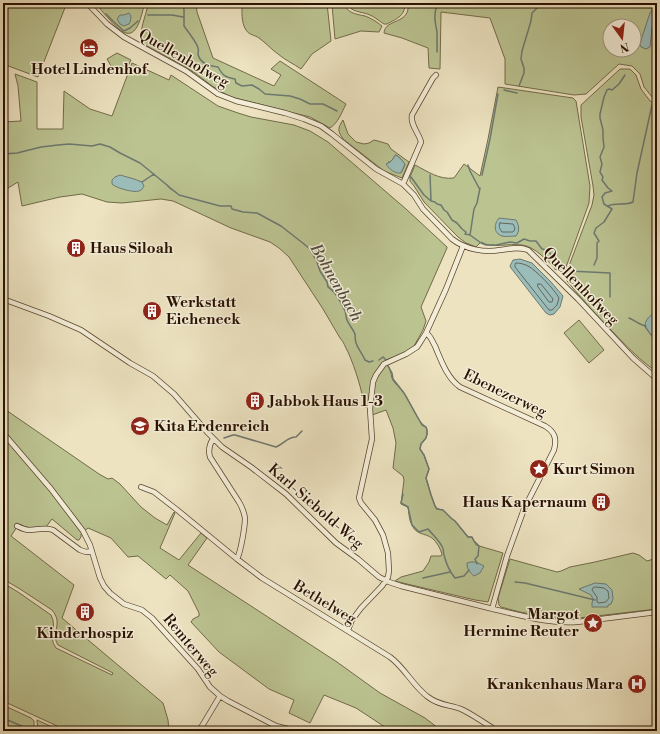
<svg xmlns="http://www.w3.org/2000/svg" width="660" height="734" font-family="'Libre Bodoni',serif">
<rect width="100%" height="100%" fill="#ede3c1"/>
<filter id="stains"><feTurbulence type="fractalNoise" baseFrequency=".005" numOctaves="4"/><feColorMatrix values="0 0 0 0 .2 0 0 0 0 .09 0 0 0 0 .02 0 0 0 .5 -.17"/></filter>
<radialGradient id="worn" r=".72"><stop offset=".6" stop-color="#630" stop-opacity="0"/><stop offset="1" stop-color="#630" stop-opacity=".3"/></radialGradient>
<!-- green -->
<path fill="#bbc391" stroke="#726a48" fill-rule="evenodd" d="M3,3H63L66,5L38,77L3,64Z
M95,3H144V4C143,11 141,18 138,25C136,29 132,35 126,33C117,31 102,10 95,3Z
M148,3H196L197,12L213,58L274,86L281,75L271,69L280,61L346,104C342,112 338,123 330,128L310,117L231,97L222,92L212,86L195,73L184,66L143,44C137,32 147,15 148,3Z
M242,3H327L331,41L312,54L301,69C294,64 285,60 278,54C271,49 266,43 259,38C255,35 249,35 246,30C241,22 242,12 242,3Z
M333,3H344C347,13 355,14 365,16C371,18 377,22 382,26L379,32L361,31L335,39L332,5Z
M347,3H404C407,15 396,19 387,24H384C379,21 375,17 370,15C361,11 351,13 347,3Z
M408,3H657V101L653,98L644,87L640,74L632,66L619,64L586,94L574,95L505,84V59L490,18L441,12L440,69L429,68L428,48L402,38L384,33C385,18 411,25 408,3ZM610,26H634V50H610Z
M117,53L131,60L124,74L120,71L118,73L114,69L111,71L108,69L111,66L107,59Z
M132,63L169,80L171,75L218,106L238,113L251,117L294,125L310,131L328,142L406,209L447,247V248L421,307L426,321L423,330L414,346L402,354L386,360L382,364L372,379L367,407H365C361,388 356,370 348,352C345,347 344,342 340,338L323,309L289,257L279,248L270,242L231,228L173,201L161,199L122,203L107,202L82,194L60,197L22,206L18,182L3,191V122L21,121L18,86L15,74L37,82V129H63L64,91L90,109L112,116Z
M620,69H630L636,75L641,89L650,101L657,105V311L647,320L645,327L657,343V372C641,361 627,347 613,332C597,316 582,299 567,281V271L592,205L594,195L593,186L581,117V105Z
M498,87L573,98L576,101L590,186L589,203L565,270H557C547,261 536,247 522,245C509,243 492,249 481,242L476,247L466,243L458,237L424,202L414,186L410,181V177L415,165C427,171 439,180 454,178L464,164L480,176L488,139Z
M343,120L348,134L356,142L364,144L369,143L374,140L378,141L388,144L391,149L409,162L402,178L384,171L343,139C338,131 337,129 343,120ZM396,155L401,159L405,165L401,173L388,162C393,162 393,157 396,155Z
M579,320L604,350L589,363L564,333Z
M387,364C390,369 391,373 392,378C394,384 401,388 404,393C410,401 418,423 426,427L427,430V434L426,438L421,444L420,449L424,455L429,469L426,478L431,495L435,506L438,509L443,510L451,518L455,521L468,537H472L476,545L503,553L488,602L475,600L407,584L395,581L401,577L423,571L429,562L431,556H441L442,554C440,548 437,542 432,538C425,533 416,535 412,525C409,521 409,512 408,507L401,504L404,480L403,476L393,468L396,443L393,428L386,410L372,415C370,398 373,374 387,364Z
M3,408L99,474L108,479L112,478L120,484L141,507L155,518L167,525L174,512L175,513L160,548L179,560L201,533L207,538L188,565L337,662L380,693L425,718L442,731H391L356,708L324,695L310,723L289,713L294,700L269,689L219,652L191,622L193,619L199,616V613L188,591L170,575L166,579L138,556L128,557L111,538L88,528L81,534V537L79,540H77L52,519L46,527C35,528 28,529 19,524L11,536L74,585L62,618L163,703L168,720L169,731H68L3,701V583L18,592L51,615C58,628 47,636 56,648L112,675L113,673L58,645C50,633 64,624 52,610L20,589L3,579Z
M633,553L639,555L647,561L657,558V609L579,618L564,619L548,617L520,612L501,607L499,605L498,598L510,559L557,572L561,571L570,567L595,562Z
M3,705L31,718L34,721V731H3Z
M37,720L61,731H38Z"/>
<!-- water -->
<path fill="#9bbdba" stroke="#6d7870" d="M656,7V11L652,28L650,47L646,49L641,47L640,45L642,37L650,13L653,9Z
M129,13C132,17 131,20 129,24L124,26L120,24L117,19L120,15H124Z
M395,155H396L401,159L405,164L401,173C395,174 389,169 386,164L390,162L393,159Z
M120,175L134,179L142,182L144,186C143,188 142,190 139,191C134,193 116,188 112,184V180L115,177Z
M499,218L516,220C519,225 520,231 516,236C512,236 505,237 502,236C493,233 494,224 499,218Z
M520,259L532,263L551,282L563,296L560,307L554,314L550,315L546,313L511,268L510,266L513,260Z
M657,311V343L645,326C645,319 651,315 657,311Z
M471,562H476L484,566L480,573L474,576C469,572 467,569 467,563Z
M595,583L606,584L612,590L613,599L611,604L608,605V607H592V603L593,599L591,595L579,589Z"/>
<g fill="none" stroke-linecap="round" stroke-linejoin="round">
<!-- shore -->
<path stroke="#62675d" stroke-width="1" d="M500,223L513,224L515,228L514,231L513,232H502C500,229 498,226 500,223Z
M516,263C520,263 524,264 528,266C536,270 555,290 559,298L557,305L552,310H549L515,267V265Z
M538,284H541L553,299L552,302H549L538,287Z
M596,587L604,588L608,591L609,598L606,602L599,603L597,602V597L592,590L593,588Z"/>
<!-- stream -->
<path stroke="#6d7870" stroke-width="1.5" d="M183,3L184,10V26C187,30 197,43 198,48C199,50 198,52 198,54C200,64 210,66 218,67C223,76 225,77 235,79L236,83L242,86L252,85L259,89L265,94L290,96L300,99L310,104H323L337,111
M106,14L114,22L124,31L130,28L138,21
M148,15H172L183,17
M437,52C437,46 437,39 437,32C435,21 433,14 438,3
M519,86L524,73V68L521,59L522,51L531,21L532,13L537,8V3
M504,90L517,93
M656,98L657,96
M3,154L17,153L41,147L58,145L69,144L92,146L100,144L110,147L120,153L140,163L167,185C171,190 175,191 179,195L220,206H231L232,209L243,212L257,213L281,226L304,244L310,249L317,262L320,271L327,282L328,287C336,291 341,303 345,311C346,314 346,318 347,320C349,325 353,329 355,334C355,337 355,340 356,343C358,349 362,353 365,360L369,362L373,361
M468,165L470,171L479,188
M430,175L431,201
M482,175L490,139L498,94
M410,177H411L424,195L431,201L435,202L437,204L441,205L444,210L447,212L452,220L457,223L462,229L466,232L465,234L470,235L481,243L486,245H496L510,242L517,243L524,239L530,241H536L542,249L547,250L550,253L553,259L555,269L562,271
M142,182L154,174
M608,206C616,202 625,206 633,202L637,173L652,105
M470,235L474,209L477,203L480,188
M594,265L597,258V243L599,241L594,233L596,228L604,222L612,209L604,204L602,197L605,193L612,191L608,188L602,180L603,177L600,172L602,164L600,157L604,147L603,138V130L600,118V114L604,97L607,90L609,89L612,90L619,84L625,75
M569,271L610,273V297
M629,318C636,321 639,325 646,326
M379,360L383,357L386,360
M387,364L392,373L393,379L404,393L422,425L426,427L427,430V434L426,438L421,444L420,449L424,455L429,469L426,478L431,495L435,506L437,509L443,510L451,518L455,521L468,537H472L474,541L479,546L478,556L475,559L477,564
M224,438L233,435H235L276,447C284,444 287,437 296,437L302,431
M403,494L401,503L408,507L412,525L419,532L428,529C432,534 442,543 443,549C444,551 443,553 444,555C446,563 450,572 455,578L464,576L469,570
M423,578L450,572
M515,582L525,583L595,600
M3,718L33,731"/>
<!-- minor casing -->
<g stroke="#5a4630" stroke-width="6">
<path id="minor" d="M87,3L107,24L124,37L186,71L218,94L236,101L285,113L304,119L321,126L332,134L376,169L403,184L414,195L423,209L452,239C465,249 484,253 500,250C509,249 519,246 528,250L578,299L633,358L657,379
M403,184L421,142C419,133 410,125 412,115L433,78L436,75
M3,299L49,316L81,330L130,363L153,376L174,394L208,433L222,447L251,467L286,494L336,543L358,559L379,577L389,582L401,586C433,594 465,602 497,610C524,616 549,624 577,622L657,612
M426,333C431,336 432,341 435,346C441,360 447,378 460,387L545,426C555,432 557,439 554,450L524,509L507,556L492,609
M3,433L51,489L83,531L90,545L100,578L104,586L110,593L124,604L142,610L152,618L198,669L210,687L220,696L228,701L276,726L296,731
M213,439C209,445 208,450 210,457L239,502C242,507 244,512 245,518C245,526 241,551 237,559
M141,487L154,492L176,509L237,559L262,578L390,657C405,668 413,686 428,697C441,707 451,704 463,710C475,716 486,724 497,731
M17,526C21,528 25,530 29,530C37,530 45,527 53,530L80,550L86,552L92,551
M348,630L352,620L361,608L382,586L388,577L389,571L388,553L383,535L375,520L361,503L359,498L372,439L370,409L373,382L376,375L384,364L406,354L417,347L419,344L426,333L446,289L463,246
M199,731L220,696"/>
</g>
<!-- minor -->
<use href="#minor" stroke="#f3edd7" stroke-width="4.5"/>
</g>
<!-- icons -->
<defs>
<g id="hotel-disc" transform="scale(1)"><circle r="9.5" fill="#8f2418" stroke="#f3edd7"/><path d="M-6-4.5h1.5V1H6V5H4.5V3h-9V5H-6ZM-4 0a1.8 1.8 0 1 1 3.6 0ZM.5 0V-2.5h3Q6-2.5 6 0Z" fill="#fff"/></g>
<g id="building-disc" transform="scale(1)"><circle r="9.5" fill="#8f2418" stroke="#f3edd7"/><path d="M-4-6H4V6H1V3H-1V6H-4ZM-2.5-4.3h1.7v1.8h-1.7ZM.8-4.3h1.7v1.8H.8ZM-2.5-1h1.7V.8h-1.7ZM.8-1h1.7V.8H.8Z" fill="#fff"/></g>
<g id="school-disc" transform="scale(1)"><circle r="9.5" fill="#8f2418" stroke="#f3edd7"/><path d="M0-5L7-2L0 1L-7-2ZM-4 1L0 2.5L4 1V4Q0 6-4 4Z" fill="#fff"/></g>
<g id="sight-disc" transform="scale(1)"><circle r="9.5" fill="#8f2418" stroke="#f3edd7"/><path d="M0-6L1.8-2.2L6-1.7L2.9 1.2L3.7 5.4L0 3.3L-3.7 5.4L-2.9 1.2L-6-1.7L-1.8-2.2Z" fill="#fff"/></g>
<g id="hospital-disc" transform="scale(1)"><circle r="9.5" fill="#8f2418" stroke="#f3edd7"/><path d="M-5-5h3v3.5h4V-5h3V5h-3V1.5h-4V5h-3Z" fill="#fff"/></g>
</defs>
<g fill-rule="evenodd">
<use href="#hotel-disc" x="89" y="48"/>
<use href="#building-disc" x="76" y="248"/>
<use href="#building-disc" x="152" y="311"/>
<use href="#building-disc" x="255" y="401"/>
<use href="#school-disc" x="140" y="426"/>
<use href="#sight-disc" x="539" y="469"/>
<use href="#building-disc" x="601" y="502"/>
<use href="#building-disc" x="85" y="612"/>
<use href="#sight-disc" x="593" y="623"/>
<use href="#hospital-disc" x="637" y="684"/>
</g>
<g text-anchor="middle" stroke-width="3" stroke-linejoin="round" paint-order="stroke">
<!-- street labels -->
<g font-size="15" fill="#291100" stroke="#f3edd7">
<text transform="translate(184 58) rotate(30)" y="5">Quellenhofweg</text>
<text transform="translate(581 286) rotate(46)" y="5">Quellenhofweg</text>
<text transform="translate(505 393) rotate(26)" y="5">Ebenezerweg</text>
<text transform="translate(316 506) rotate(41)" y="5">Karl-Siebold-Weg</text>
<text transform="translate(325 602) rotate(31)" y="5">Bethelweg</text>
<text transform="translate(191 645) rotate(50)" y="5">Remterweg</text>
</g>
<!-- poi labels -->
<g font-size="15" font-weight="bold" fill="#291100" stroke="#f3edd7" text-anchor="start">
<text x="89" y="74" text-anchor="middle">Hotel Lindenhof</text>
<text x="90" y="253">Haus Siloah</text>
<text x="166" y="307">Werkstatt<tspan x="166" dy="17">Eicheneck</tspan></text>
<text x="269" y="406">Jabbok Haus 1-3</text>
<text x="154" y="431">Kita Erdenreich</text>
<text x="553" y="474">Kurt Simon</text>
<text x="587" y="507" text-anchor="end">Haus Kapernaum</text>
<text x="579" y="619" text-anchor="end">Margot<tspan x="579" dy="17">Hermine Reuter</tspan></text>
<text x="85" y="638" text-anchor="middle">Kinderhospiz</text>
<text x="623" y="689" text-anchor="end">Krankenhaus Mara</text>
</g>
<!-- water labels -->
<g font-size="16" font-style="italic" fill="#514d41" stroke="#f3edd7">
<text transform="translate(337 282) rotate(60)" y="6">Bohnenbach</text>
</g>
</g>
<!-- margin -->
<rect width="660" height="734" fill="none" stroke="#ede3c1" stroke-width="16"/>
<rect x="4" y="4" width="652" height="726" fill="none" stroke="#291100" stroke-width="2"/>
<rect x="8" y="8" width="644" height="718" fill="none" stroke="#291100"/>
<!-- north arrow -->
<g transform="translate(622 38) rotate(165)"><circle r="19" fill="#f3edd7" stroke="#a29581"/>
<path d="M0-3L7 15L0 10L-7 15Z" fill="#8f2418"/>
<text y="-6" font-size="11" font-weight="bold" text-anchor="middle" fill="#291100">N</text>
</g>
<rect width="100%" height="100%" filter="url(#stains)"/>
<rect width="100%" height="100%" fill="url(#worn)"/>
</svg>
